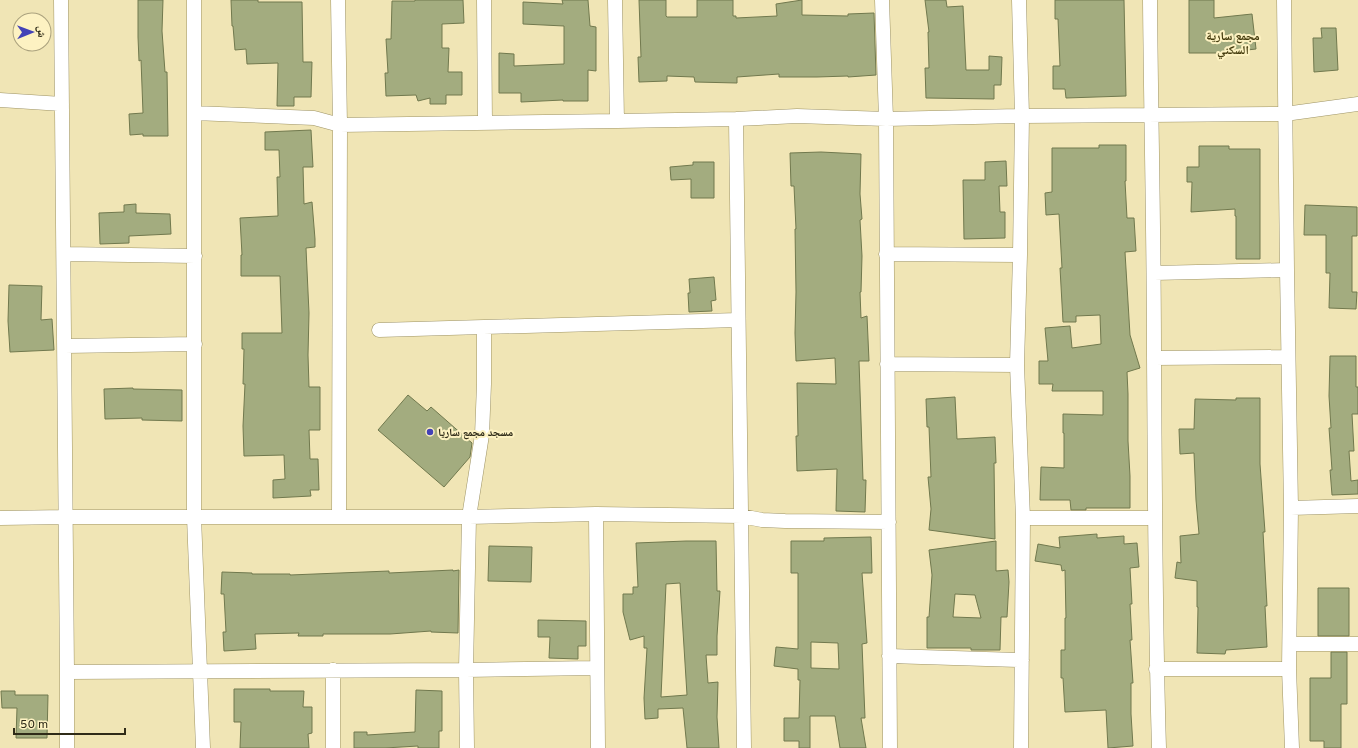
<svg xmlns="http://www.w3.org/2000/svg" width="1358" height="748" font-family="Overpass,'Noto Naskh Arabic',sans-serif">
<rect width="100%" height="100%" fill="#f0e5b5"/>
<!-- building -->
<path fill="#a3ac7f" stroke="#71794e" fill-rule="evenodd" d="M138,0H163L162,31L165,72H167L168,136H143V134L130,135L129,114L143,113L141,60L139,61L138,37Z
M231,0H258V2H302L303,62H312L311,97H294V106H277L278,63L247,64L246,49L235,50L233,26H232Z
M415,0H463L464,23L442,24V48H449L448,72H462V95H446V104H430V98L418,101L416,95L386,96L385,73H388L386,39H391L392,1H415Z
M562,0H588L590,26L596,27V71L588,70V101H563V100L521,102V93H499V53L514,54V66L564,64V26L523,24V2L563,4Z
M639,0H666V16L667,17H697V0H733V16H736V18L777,16L776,4L802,0V15L848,16V14L874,13L876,75L848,77V76L817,77H779V74L737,77V83L695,82L694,77L667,76V81L639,82L638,57H641Z
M925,0H946L947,7L963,6L966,70H989V56L1002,57L1001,85H994V99L926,98L925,68H929L928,32H929Z
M1055,0H1124L1126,96L1066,98L1065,89H1053V66H1060L1058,19H1055Z
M1189,0H1214V18L1252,14L1256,49L1221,53H1189Z
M1321,28H1336L1338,70L1314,72L1313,38H1322Z
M311,130L313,167H303L304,204L312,202L315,239V247L306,248L309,313L308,355L309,387H320V430H309L310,459H318L319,490H310L311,496L273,498V480L285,479L284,455L244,456L243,426L245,384H243L244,349H242V333H282L280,276H241V255H242L240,218L278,216L277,177H280L279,150H265V132Z
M1099,145H1126V181H1125L1127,218H1134L1136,251L1125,252L1130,335L1140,368L1127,372L1128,394V441L1130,476V508H1086V510H1071L1070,500H1040L1041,467L1064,468V433H1063V414L1103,415V391H1052L1053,384H1039V361H1048L1045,328L1070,326L1072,348L1101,344L1100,315L1076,316V322H1063L1060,268H1062L1059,214L1046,215L1045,193L1052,192V148H1099Z
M1199,146H1229V149H1260V259H1236V216H1235V209L1191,212L1192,182H1187V167H1199Z
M821,152L861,154L860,194L862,219L860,220L862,256L861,292H860L861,318L867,316L869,361H859L863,480H866L865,512L836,511L837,469L797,471L796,436H798L797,383L836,384L835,358L796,361L795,333L796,292L795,229H796L794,186H791L790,153Z
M1006,161L1007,186H999L1000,212H1005V238L964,239L963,180H985V162Z
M693,162H714V198H691V179L671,180L670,167L693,165Z
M136,204V213L170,214L171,234L129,236V243L100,244L99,213L124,212V205Z
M1305,205L1357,207V236H1352V292H1357L1356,309L1329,308L1330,273H1326V235H1304Z
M714,277L716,300L711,301L712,311L689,312L688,293H690L689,279Z
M9,285L42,286L41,320L52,319L54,350L10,352L8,321Z
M1330,356H1356V387H1358V414H1352L1354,451H1349L1351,481L1358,480V494L1332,495L1330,470H1332L1329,428H1331L1329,396Z
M133,388V389L182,390V421L142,420V418L105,419L104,389Z
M408,395L427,411L431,407L472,443L470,457L444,487L378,430Z
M955,397L957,439L995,437L996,463H994L995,539L929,530L931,509L928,477H931L929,427H927L926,399Z
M1236,398H1260V464L1265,532H1263L1267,606H1265L1267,647L1226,650L1225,654L1197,653L1198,607H1197V581L1175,578L1177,562L1181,563L1180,536L1199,534L1196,500L1194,453L1180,454L1179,429H1194L1195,399L1236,400Z
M1097,534V538L1124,536V544L1137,543L1139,567L1130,568L1132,604H1130L1132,640H1130L1133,683H1131V714L1133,746L1108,748L1106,710L1065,712L1063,678H1061V650H1065V618H1066L1065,570L1062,571L1061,565L1035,561L1038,544L1060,548L1059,537Z
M871,537L872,573H862L867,643L862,644L865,718H861L866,748H840L835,716H810V748H799V741H784V718H799L800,680H798V669L774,666L776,647L798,649V573H791V541H824V538ZM811,642L838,643L839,669L811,668Z
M686,541H716L717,591H720L717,636V655H706L708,683L718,682L717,717L719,748H687L683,708L658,709V718L645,719L644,698L647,648H644V636L630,640L623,612V594H633V587H638L636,543ZM680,583L687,695L661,697L666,584Z
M996,541V571L1008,570L1009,582L1007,617H1001L1000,650H971V648H927V617H929L932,575L929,550ZM955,594L975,595L981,618L953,617Z
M489,546L532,547L531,582L488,581Z
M453,570V571L459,570L458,633L431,632V631L390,634H323V636H298L299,633L255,634L256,649L224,651L223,632H226L224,594H221L222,572L252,573V574H290V575L389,571V573Z
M1318,588H1349V636H1318Z
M538,620L586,621V646H578V659L549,658L550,637H538Z
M1331,652H1347V704H1341V748H1324V741H1310V678H1331Z
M234,689H270V691H304L303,707H312V733L308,734L309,748H240L241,722H234Z
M416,690L442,691V731H439V748H418V746L385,748H354V732H367V735L415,732Z
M1,691H15V695H48L47,738H16L17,708H2Z"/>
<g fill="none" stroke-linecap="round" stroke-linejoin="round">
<!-- minor casing -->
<g stroke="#9e9466" stroke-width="15">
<path id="minor" d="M61,0L67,672V748
M194,0V517L203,748
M338,0L340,125L339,517
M484,0L485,123
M615,0L617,121
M882,0L886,119L890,748
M1019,0L1022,116L1020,255L1017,365L1023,518L1021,748
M1150,0C1151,119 1154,238 1154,357C1155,487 1155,618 1159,748
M1284,0L1287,270L1291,508L1289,669L1292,748
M0,100L62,104
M194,113L314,118L340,125L617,121L736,119L797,116L886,119L1022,116L1285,114L1358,104
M736,119L744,748
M64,254L195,256
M886,254L1020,255
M1154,273L1287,270
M379,330L738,320
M65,346L195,344
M1154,358L1288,357
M887,364L1017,365
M1291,508L1358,506
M596,514L598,748
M0,518L66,517H469L596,514L741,516L762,520L785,521L889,522
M1023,518H1154
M1290,644H1358
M889,656L1022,660
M1156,669H1289
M333,670V748
M67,672L466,670L597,668
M467,748L466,670L469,517L482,435L484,384V327"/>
</g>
<!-- minor -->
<use href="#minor" stroke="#fff" stroke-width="14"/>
</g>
<!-- markers -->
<circle fill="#4342b7" stroke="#fdf2c2" stroke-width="1.5" cx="430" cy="432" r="4"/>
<g text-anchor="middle" stroke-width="4" stroke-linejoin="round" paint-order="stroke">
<!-- poi labels -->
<g font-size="11" font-weight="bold" fill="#2f2b18" stroke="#fdf2c2" text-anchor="start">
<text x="438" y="436">مسجد مجمع ساريا</text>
</g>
<!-- neighbourhood labels -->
<g font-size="12" font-weight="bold" fill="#443b0d" stroke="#fdf2c2">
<text x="1233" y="40">مجمع سارية<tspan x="1233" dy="14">السكني</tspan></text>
</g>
</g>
<!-- north arrow -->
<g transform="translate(32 32) rotate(89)"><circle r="19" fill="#fdf2c2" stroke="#aba27e"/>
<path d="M0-3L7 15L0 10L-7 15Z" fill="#4342b7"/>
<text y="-6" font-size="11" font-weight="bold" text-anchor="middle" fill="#2f2b18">ش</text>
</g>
<!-- scale -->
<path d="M14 728v6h111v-6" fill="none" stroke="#2f2b18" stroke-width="2"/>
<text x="20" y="728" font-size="12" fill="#2f2b18" stroke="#fdf2c2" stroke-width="3" paint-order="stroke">50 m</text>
</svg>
